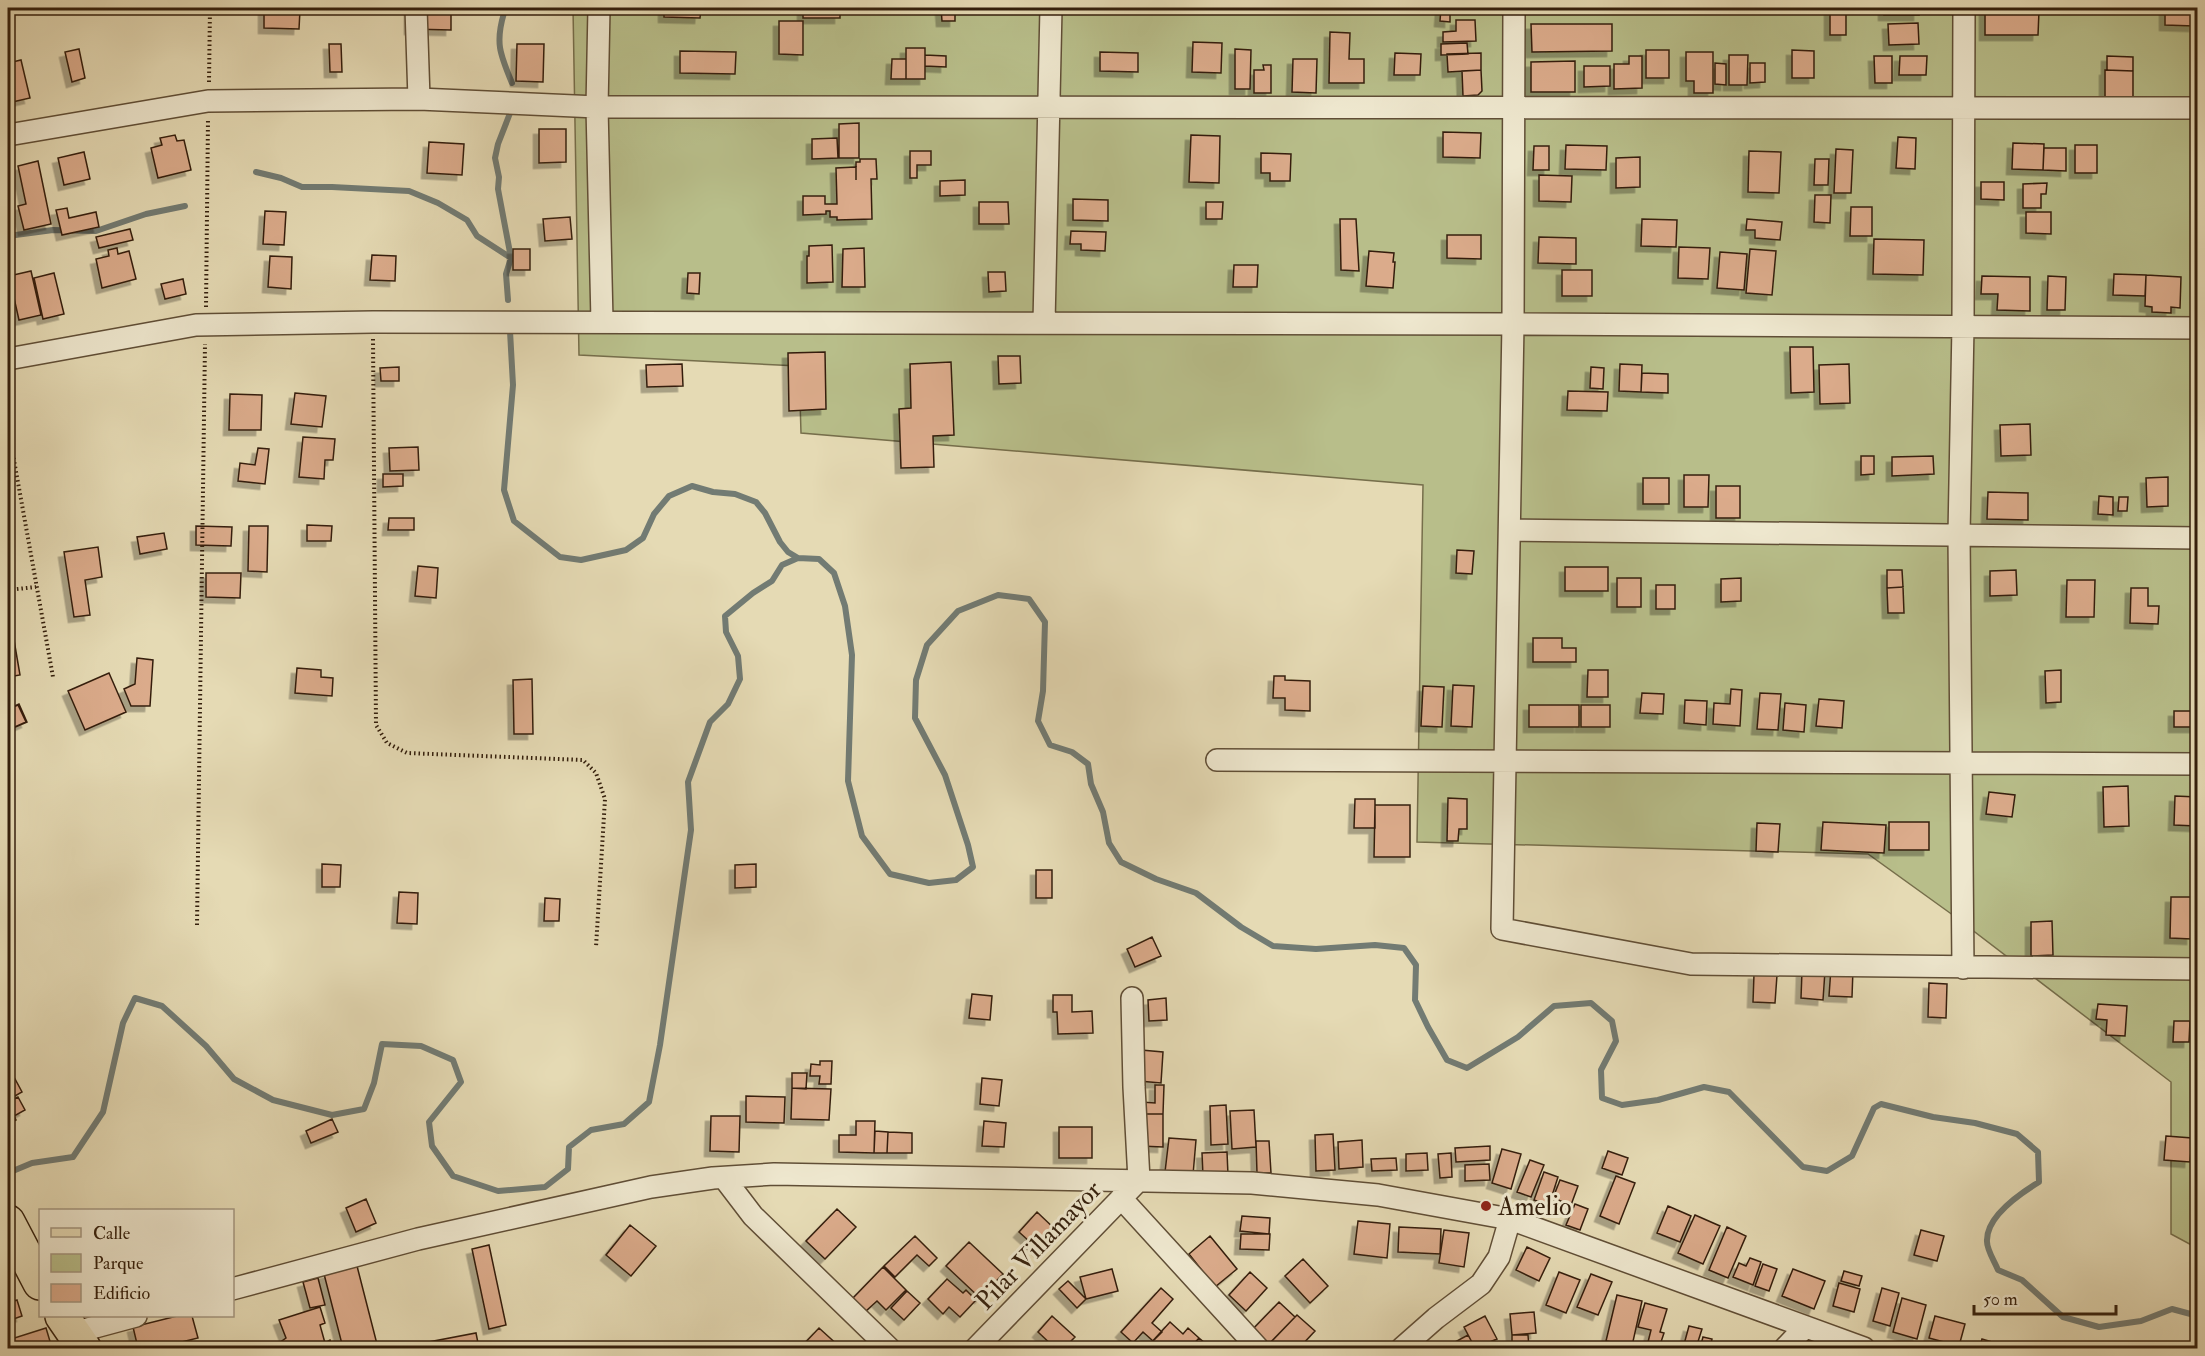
<svg xmlns="http://www.w3.org/2000/svg" width="2205" height="1356" font-family="'IM FELL Double Pica',serif">
<defs>
<filter id="shadow"><feDropShadow dx="-5.5" dy="5.5" stdDeviation="0" flood-color="#0004"/></filter>
</defs>
<rect width="100%" height="100%" fill="#e5dab4"/>
<filter id="stains"><feTurbulence type="fractalNoise" baseFrequency=".00333" numOctaves="4"/><feColorMatrix values="0 0 0 0 .2 0 0 0 0 .09 0 0 0 0 .02 0 0 0 .5 -.17"/></filter>
<radialGradient id="worn" r=".72"><stop offset=".6" stop-color="#630" stop-opacity="0"/><stop offset="1" stop-color="#630" stop-opacity=".3"/></radialGradient>
<!-- green -->
<path fill="#b8be8a" stroke="#766e4b" stroke-width="1.5" d="M573,8H2197V1248L2171,1234V1082L1950,913L1868,854L1417,842L1423,485L801,433L799,366L579,355Z"/>
<g fill="none" stroke-linecap="round" stroke-linejoin="round">
<!-- stream -->
<path stroke="#727b73" stroke-width="6" d="M512,83C500,54 495,43 504,13L514,8
M256,172L281,178L302,187H332L409,191L438,203L467,220L477,236L511,258
M8,236L53,230L96,231L146,214L185,206
M508,300L506,274L511,258L498,189L499,177L495,158L498,144L512,108
M510,331L513,385L504,490L514,521L542,543L560,557L581,560L626,550L643,538L654,514L669,496L692,486L713,492L735,494L756,502L765,513L780,542L788,552L798,558
M8,1173L32,1163L73,1157L103,1112L123,1023L135,998L162,1006L206,1046L234,1079L273,1100L332,1115L364,1109L374,1083L382,1044L421,1046L453,1060L461,1082L429,1122L432,1146L453,1176L498,1191L545,1187L568,1169L569,1147L591,1130L624,1124L649,1102L660,1045L691,830L688,782L710,722L728,704L740,679L738,656L726,632L725,616L753,593L772,581L782,565L798,558L819,559L834,573L845,606L852,655L848,781L862,836L890,874L929,883L956,880L973,867L968,845L945,775L915,718L916,680L927,645L958,611L998,595L1029,599L1045,622L1043,691L1038,721L1050,745L1072,752L1088,764L1091,784L1103,812L1109,843L1121,862L1156,879L1196,893L1241,927L1273,946L1316,949L1375,945L1404,948L1416,965L1415,1000L1428,1027L1447,1060L1467,1068L1518,1037L1554,1006L1591,1003L1612,1021L1616,1041L1601,1070L1602,1098L1622,1105L1658,1100L1704,1087L1729,1092L1803,1167L1827,1171L1852,1156L1874,1108L1881,1104L1933,1117L1975,1123L2017,1134L2038,1152L2039,1182C2021,1193 1987,1216 1987,1240C1986,1249 1995,1262 1998,1270L2022,1280L2063,1317L2099,1327L2141,1321L2172,1309L2198,1316"/>
</g>
<!-- building -->
<path fill="#dbab8b" stroke="#341f0c" stroke-width="1.5" filter="url(#shadow)" d="M410,8H451V30L410,29Z
M664,8H701L700,18L664,17Z
M803,8H840V18H803Z
M941,8H960V11H955V21H942Z
M1441,8H1450V22L1440,21Z
M1830,8H1846V35H1830Z
M1884,8H1919V15H1884Z
M2165,8H2195L2194,26L2165,25Z
M264,9L300,10L299,29L264,28Z
M1985,10L2039,11L2038,35H1985Z
M1456,20H1475L1476,41L1443,42V32L1456,31Z
M779,21H803V55L779,54Z
M1918,23L1919,44L1889,45L1888,24Z
M1531,24H1612V51L1532,52Z
M1330,32L1350,33L1349,59H1364V83H1329Z
M1193,42L1222,43L1221,73L1192,72Z
M1467,43L1468,54L1441,55V44Z
M329,44H341L342,72H330Z
M517,44H544L543,82L516,81Z
M906,48H925V79H906Z
M79,49L85,78L72,82L65,52Z
M1235,49L1251,50L1250,89H1235Z
M1646,50H1669V78H1646Z
M1792,50L1814,51V78H1792Z
M680,51L736,52L735,74L680,73Z
M1100,52L1138,53V72L1100,71Z
M1686,52H1713V93H1694V81H1686Z
M1395,53L1421,54L1420,75H1394Z
M1481,53V70L1448,72L1447,54Z
M925,55L946,56V67L925,66Z
M1729,55H1748L1747,85H1729Z
M1629,56H1642V88L1614,89V64H1629Z
M1874,56H1892V83H1875Z
M1900,56H1927L1926,75H1899Z
M2107,56L2133,57V71L2107,70Z
M892,59H906V79H891Z
M1293,59H1317L1316,93L1292,92Z
M21,60L30,98L8,103V63Z
M1575,61V92H1531V62Z
M1715,63L1726,64V85L1715,84Z
M1750,63H1765V82L1750,83Z
M1263,65H1271V93H1254V70H1264Z
M1584,66H1610V86L1584,87Z
M1481,70L1482,91L1478,95L1463,96L1462,71Z
M2105,70L2133,71V97H2105Z
M859,123V158H839V124Z
M539,129H566V162L539,163Z
M1443,132L1481,133L1480,158L1443,157Z
M175,135L177,141L184,140L191,170L158,178L151,148L162,145L160,138Z
M1191,135L1220,136L1219,183L1189,182Z
M1898,137L1916,138L1915,169L1896,168Z
M837,138L838,158L812,159V139Z
M429,142L464,144L462,175L427,173Z
M2013,143L2044,144L2043,170L2012,169Z
M1566,145L1607,146L1606,170L1565,169Z
M2075,145H2097V173H2075Z
M1534,146H1549V170H1533Z
M2044,148H2066V171L2043,170Z
M1836,149L1853,150L1851,193H1834Z
M910,151H931V165H917V178H910Z
M1749,151L1781,152L1779,193L1748,192Z
M84,152L90,179L64,185L58,158Z
M1261,153L1291,154L1290,181H1270V173H1261Z
M1640,157V187L1616,188V158Z
M860,159H876L877,179H871L872,219L837,220V217H830V211H826V214L803,215V196H825V204H837L836,168L856,167V180V162H860Z
M1815,159H1829L1828,185H1814Z
M38,161L51,224L24,230L18,206L26,204L18,166Z
M1539,175L1572,176L1571,202L1539,201Z
M965,180V195L940,196V181Z
M1981,182H2004V200L1981,199Z
M2047,183L2046,194H2041V208H2023V184Z
M1815,195H1831L1830,223L1814,222Z
M1073,199L1108,200V221L1073,220Z
M979,202H1008L1009,224H979Z
M1206,202H1223L1222,219H1206Z
M1851,207H1872V236H1850Z
M67,208L69,218L96,212L99,227L62,235L56,210Z
M265,211L286,212L284,245L263,244Z
M2026,212H2051V234L2026,233Z
M570,217L572,239L545,241L543,219Z
M1340,219H1356L1359,271L1341,270Z
M1642,219L1677,220L1676,247L1641,246Z
M1747,219L1782,222L1780,240L1755,238V230H1746Z
M130,229L133,240L99,248L96,237Z
M1071,231L1106,232L1105,251L1081,250V244H1070Z
M1447,235H1481V259L1447,258Z
M1539,237L1576,238V264L1538,263Z
M1874,239L1924,240L1923,275L1873,274Z
M832,245L833,282L807,283V256H809V246Z
M1679,247L1710,248L1708,279L1678,278Z
M117,248L118,254L129,251L136,279L102,288L96,259L109,256L108,250Z
M864,248L865,287H842L843,249Z
M513,249H530V270H513Z
M1750,249L1776,251L1772,295L1746,293Z
M1369,251L1394,253L1393,262H1395L1393,288L1366,286Z
M1720,252L1747,254L1744,290L1717,288Z
M372,255L396,256L395,281L370,280Z
M270,256L292,257L291,289L268,287Z
M1234,265H1258L1257,287H1233Z
M1562,270H1592V296H1562Z
M31,271L41,315L19,320L9,276Z
M988,272H1005L1006,291L989,292Z
M54,273L64,314L43,319L34,278Z
M688,273H700L699,294L687,293Z
M2114,274L2146,275L2145,296L2113,295Z
M2146,275L2181,277L2180,308L2171,307V313L2152,312V307L2145,306Z
M1982,276L2030,277V311L1997,310L1998,294H1981Z
M2048,276L2066,277L2065,310H2047Z
M183,279L186,294L165,299L161,284Z
M1790,347H1813L1814,392L1791,393Z
M825,352L826,409L789,411L788,353Z
M998,356H1020L1021,383L999,384Z
M951,362L954,435L933,436L934,467L901,468L899,409L911,408L910,364Z
M682,364L683,386L647,387L646,365Z
M1620,364L1642,365L1641,392L1619,391Z
M1849,364L1850,403L1820,404L1819,365Z
M399,367V381H381L380,368Z
M1591,367L1604,368L1603,389L1590,388Z
M1642,373L1668,374V393L1641,392Z
M1568,391L1608,392L1607,411L1567,410Z
M295,393L326,396L322,427L291,424Z
M230,394L262,395L261,430H229Z
M2030,424L2031,455L2001,456L2000,425Z
M303,437L335,439L333,460H325L324,479L299,477Z
M418,447L419,470L390,471L389,448Z
M258,448L269,449L265,484L238,481L240,463L255,465Z
M1861,456H1874V474L1861,475Z
M1933,456L1934,474L1892,476V457Z
M383,474H403V486L383,487Z
M1684,475H1709L1708,507H1684Z
M2168,477V506L2147,507L2146,478Z
M1643,478H1669V504H1643Z
M1716,486H1740V518H1716Z
M1988,492L2028,493V520L1987,519Z
M2099,496L2113,497V515L2098,514Z
M2119,497H2128L2127,511H2118Z
M389,518H414V530H388Z
M307,525L332,526L331,541H307Z
M196,526L232,527L231,546L196,545Z
M249,526H268L267,572L248,571Z
M164,533L167,549L140,554L137,537Z
M98,547L102,577L85,580L90,615L74,617L64,552Z
M1457,550L1474,551L1472,574L1456,573Z
M418,566L438,568L436,598L415,596Z
M1565,567H1608V591H1565Z
M1887,570H1902L1903,587L1887,588Z
M2016,570L2017,595L1990,596V571Z
M206,573H241L240,598L206,597Z
M1617,578H1641V607H1617Z
M1741,578V601L1721,602V579Z
M2067,580H2095L2094,617H2066Z
M1656,585H1675V609H1656Z
M1903,587L1904,613H1888L1887,588Z
M2131,588H2148V606H2159L2158,624L2130,623Z
M9,611L20,675L8,677V612Z
M1533,638H1562V648H1576V662H1533Z
M137,658L153,660L150,706H131L124,689L135,684Z
M297,668L321,670V677L333,678L332,696L295,693Z
M1588,670H1608V697H1587Z
M2061,670V702L2046,703L2045,671Z
M109,673L126,712L85,730L68,691Z
M1274,676H1285V680L1310,681V711L1285,710V698H1273Z
M532,679L533,734H514L513,680Z
M1453,685L1474,686L1472,727L1451,726Z
M1423,686L1444,687L1442,727L1421,726Z
M1731,689L1742,690L1740,726L1713,724L1714,703L1730,704Z
M1642,693L1664,694L1663,714L1640,713Z
M1760,693L1781,694L1778,730L1757,729Z
M1819,699L1844,701L1842,728L1816,726Z
M1685,700L1707,701L1706,725L1684,723Z
M1785,703L1806,705L1804,732L1783,730Z
M19,704L27,722L8,730V709Z
M18,705L26,722L8,730V709Z
M1529,705H1579V727H1529Z
M1581,705H1610V727H1581Z
M2174,711H2197V727H2174Z
M2128,786L2129,826L2104,827L2103,787Z
M1989,792L2015,795L2012,817L1986,814Z
M2175,796L2197,797L2196,826L2174,825Z
M1448,798L1467,799V829H1459L1458,841H1447Z
M1355,799H1375V828H1354Z
M1375,805H1410V857H1374Z
M1823,822L1886,825L1884,853L1821,850Z
M1889,822H1929V850H1889Z
M1757,823L1780,824L1778,852L1756,851Z
M322,864L341,865L340,887H322Z
M756,864V887L735,888V865Z
M1036,870H1052V898H1036Z
M399,892L418,893L417,924L397,923Z
M2171,897H2192V939L2170,938Z
M545,898L560,899L559,921H544Z
M2052,921L2053,955L2031,956V922Z
M1152,937L1161,956L1135,967L1127,949Z
M1831,968L1853,969L1852,997L1829,996Z
M1802,971H1825L1823,1000L1801,998Z
M1754,974L1777,975L1775,1003L1753,1002Z
M1929,983L1947,984L1946,1018L1928,1017Z
M972,994L992,996L990,1020L969,1018Z
M1053,995H1072V1012L1092,1011L1093,1033L1058,1034L1057,1012H1053Z
M1166,998L1167,1020L1149,1021L1148,1000Z
M2098,1004L2127,1006L2125,1036L2106,1035L2107,1020L2096,1019Z
M2174,1021H2190L2189,1042H2173Z
M1141,1050L1163,1052L1161,1083L1139,1081Z
M820,1061H832L831,1084H819L820,1076H810L811,1064L820,1065Z
M792,1073H807L806,1089L792,1088Z
M14,1077L22,1092L8,1100V1081Z
M982,1078L1002,1080L999,1106L980,1104Z
M1155,1085H1164L1163,1114H1140L1141,1102L1155,1103Z
M792,1088L831,1089L829,1120L791,1119Z
M746,1096L785,1097L784,1123L746,1122Z
M18,1097L25,1110L14,1116L16,1120L8,1125V1102Z
M1226,1105L1228,1144L1211,1145L1210,1106Z
M1254,1110L1256,1147L1232,1149L1230,1111Z
M1140,1114H1163V1147L1140,1146Z
M711,1116H740L739,1152L710,1151Z
M332,1119L338,1132L311,1143L306,1131Z
M856,1121H875L874,1153L839,1152V1135H856Z
M984,1121L1006,1123L1004,1147L982,1146Z
M1059,1127H1092V1158H1059Z
M875,1131L888,1132L887,1153H874Z
M888,1132L912,1133V1153H887Z
M1333,1134L1335,1170L1316,1171L1315,1135Z
M2166,1136L2192,1138L2190,1162L2164,1160Z
M1169,1138L1196,1140L1193,1175L1165,1172Z
M1362,1140L1363,1167L1339,1169L1338,1142Z
M1256,1141H1269L1271,1173H1257Z
M1490,1146V1160L1456,1162L1455,1148Z
M1502,1149L1521,1154L1511,1189L1492,1183Z
M1608,1151L1628,1158L1622,1175L1602,1168Z
M1227,1152L1228,1175L1203,1176L1202,1153Z
M1427,1153L1428,1170L1406,1171V1154Z
M1451,1153L1452,1177L1440,1178L1438,1154Z
M1396,1158L1397,1170L1372,1171L1371,1159Z
M1530,1160L1544,1165L1531,1197L1517,1192Z
M1489,1164L1490,1180L1465,1181V1165Z
M1544,1172L1558,1177L1549,1205L1534,1200Z
M1616,1176L1635,1183L1619,1224L1600,1216Z
M1560,1180L1578,1186L1571,1205L1553,1198Z
M366,1199L376,1223L356,1232L346,1208Z
M1575,1204L1588,1209L1580,1230L1566,1225Z
M1668,1206L1691,1216L1680,1242L1657,1233Z
M837,1209L856,1227L825,1259L806,1241Z
M1037,1212L1058,1232L1040,1251L1019,1232Z
M1695,1215L1720,1226L1703,1264L1678,1253Z
M1242,1216L1270,1218L1269,1234L1240,1231Z
M1358,1221L1390,1224L1387,1258L1354,1254Z
M630,1225L656,1246L631,1276L606,1255Z
M1399,1227L1441,1229L1440,1254L1398,1252Z
M1727,1227L1746,1236L1728,1278L1709,1270Z
M1444,1230L1469,1233L1464,1267L1439,1263Z
M1921,1230L1944,1236L1937,1261L1914,1255Z
M1241,1234H1270L1269,1250L1240,1249Z
M915,1236L937,1258L929,1266L917,1255L895,1277L884,1266Z
M1210,1236L1237,1269L1215,1287L1189,1254Z
M969,1242L1003,1274L980,1298L946,1266Z
M489,1245L506,1325L489,1329L472,1249Z
M1527,1247L1550,1258L1539,1281L1516,1270Z
M1750,1258L1761,1262L1753,1285L1733,1277L1739,1263L1746,1266Z
M1303,1259L1328,1286L1310,1303L1285,1276Z
M1763,1264L1777,1269L1769,1291L1755,1286Z
M357,1266L378,1348H343L324,1274Z
M883,1267L906,1290L886,1310L877,1301L866,1311L853,1298Z
M1112,1269L1118,1291L1086,1299L1080,1277Z
M1793,1269L1825,1281L1814,1309L1782,1296Z
M1844,1271L1862,1276L1859,1286L1841,1281Z
M1250,1272L1267,1288L1246,1311L1229,1295Z
M1559,1272L1580,1280L1566,1313L1546,1305Z
M1591,1274L1612,1282L1598,1315L1577,1307Z
M318,1278L325,1305L310,1308L303,1282Z
M947,1279L963,1293L966,1290L976,1300L960,1317L949,1307L943,1314L928,1299Z
M1068,1281L1086,1299L1077,1308L1059,1289Z
M1839,1283L1860,1289L1854,1312L1833,1306Z
M1161,1288L1173,1299L1152,1323L1162,1332L1153,1341L1143,1332L1133,1343L1121,1332Z
M1882,1288L1899,1293L1890,1326L1873,1321Z
M907,1291L920,1303L904,1320L891,1308Z
M1617,1295L1642,1301L1632,1346L1606,1341Z
M1902,1298L1926,1305L1917,1339L1893,1332Z
M17,1300L22,1316L8,1321V1303Z
M1279,1302L1295,1317L1267,1346L1251,1331Z
M1645,1303L1667,1309L1660,1332L1664,1333L1659,1348L1647,1346L1651,1330L1638,1327Z
M320,1307L325,1323L320,1325L325,1343L330,1340L333,1348H282L279,1343L286,1338L279,1320Z
M1534,1312L1536,1333L1512,1335L1510,1314Z
M1297,1315L1315,1331L1299,1348H1278L1271,1342Z
M177,1316H192L198,1338L157,1348H138L133,1327Z
M1052,1316L1075,1337L1064,1348H1055L1038,1332Z
M1485,1316L1497,1339L1475,1348L1464,1327Z
M1935,1316L1965,1324L1959,1346L1929,1338Z
M1170,1322L1183,1334L1188,1328L1199,1338L1190,1348H1155L1150,1344Z
M1689,1326L1702,1329L1696,1348H1683Z
M46,1328L52,1348H8V1340Z
M819,1328L841,1348H800Z
M476,1333L479,1348H397Z
M1468,1335L1475,1348H1456L1453,1343Z
M1512,1335H1528L1529,1348H1512Z
M1703,1337L1712,1339L1710,1348H1700Z
M1199,1338L1211,1348H1190Z
M1982,1339L1999,1344L1998,1348H1979Z"/>
<g fill="none" stroke-linecap="round" stroke-linejoin="round">
<!-- minor casing -->
<g stroke="#604e36" stroke-width="24">
<path id="minor" d="M416,8L419,99
M599,8L597,107L602,321
M1514,8L1513,324L1502,929L1691,964L2198,969
M8,135L208,101L419,99L597,107L2198,108
M1044,323L1051,8
M8,359L196,325L373,322L1513,324L2198,328
M1510,530L2198,538
M1217,760L2198,764
M1963,968L1959,535L1963,326L1964,8
M1132,998L1134,1087L1139,1180
M724,1178L753,1216L889,1348
M1121,1198L1258,1348
M232,1289L418,1239L651,1187L713,1178L774,1174L1252,1183L1378,1195L1510,1219L1864,1348
M73,1333L136,1316
M976,1348L1139,1180
M1402,1348L1436,1318L1481,1284L1499,1257L1510,1219
M1785,1348L1805,1327"/>
</g>
<!-- primary casing -->
<g stroke="#341f0c" stroke-width="36">
<path id="primary" d="M8,1222L40,1283
M62,1316L84,1348"/>
</g>
<!-- path -->
<path stroke="#341f0c" stroke-width="4" stroke-dasharray="1.5 3" stroke-linecap="butt" d="M209,82L210,8
M206,307L208,119
M373,339L376,725L387,743L407,753L583,760L596,773L605,799L596,947
M8,427L53,677
M8,590L36,587
M197,925L205,344"/>
<!-- minor -->
<use href="#minor" stroke="#eee7ce" stroke-width="21"/>
<!-- primary -->
<use href="#primary" stroke="#e5dab4" stroke-width="33"/>
</g>
<!-- markers -->
<circle fill="#8f2418" stroke="#eee7ce" stroke-width="2" cx="1486" cy="1206" r="6"/>
<g text-anchor="middle" stroke-width="6" stroke-linejoin="round" paint-order="stroke">
<!-- poi labels -->
<g font-size="26" fill="#341f0c" stroke="#eee7ce" text-anchor="start">
<text x="1498" y="1215">Amelio</text>
</g>
<!-- street labels -->
<g font-size="26" fill="#341f0c" stroke="#eee7ce">
<text transform="translate(1038 1245) rotate(-46)" y="9">Pilar Villamayor</text>
</g>
</g>
<!-- margin -->
<rect width="2205" height="1356" fill="none" stroke="#e5dab4" stroke-width="30"/>
<rect x="9" y="9" width="2187" height="1338" fill="none" stroke="#341f0c" stroke-width="3"/>
<rect x="15" y="15" width="2175" height="1326" fill="none" stroke="#341f0c" stroke-width="1.5"/>
<!-- legend -->
<rect x="39" y="1209" width="195" height="108" fill="#eee7ce" stroke="#a49780" stroke-width="1.5"/>
<rect x="51" y="1228" width="30" height="9" fill="#e5dab4" stroke="#a49780" stroke-width="1.5"/>
<text x="93" y="1239" font-size="18" fill="#341f0c">Calle</text>
<rect x="51" y="1254" width="30" height="18" fill="#b8be8a" stroke="#a49780" stroke-width="1.5"/>
<text x="93" y="1269" font-size="18" fill="#341f0c">Parque</text>
<rect x="51" y="1284" width="30" height="18" fill="#dbab8b" stroke="#a49780" stroke-width="1.5"/>
<text x="93" y="1299" font-size="18" fill="#341f0c">Edificio</text>
<!-- scale -->
<path d="M1974 1305v9h142v-9" fill="none" stroke="#341f0c" stroke-width="3"/>
<text x="1983" y="1305" font-size="18" fill="#341f0c" stroke="#eee7ce" stroke-width="4.5" paint-order="stroke">50 m</text>
<rect width="100%" height="100%" filter="url(#stains)"/>
<rect width="100%" height="100%" fill="url(#worn)"/>
</svg>
